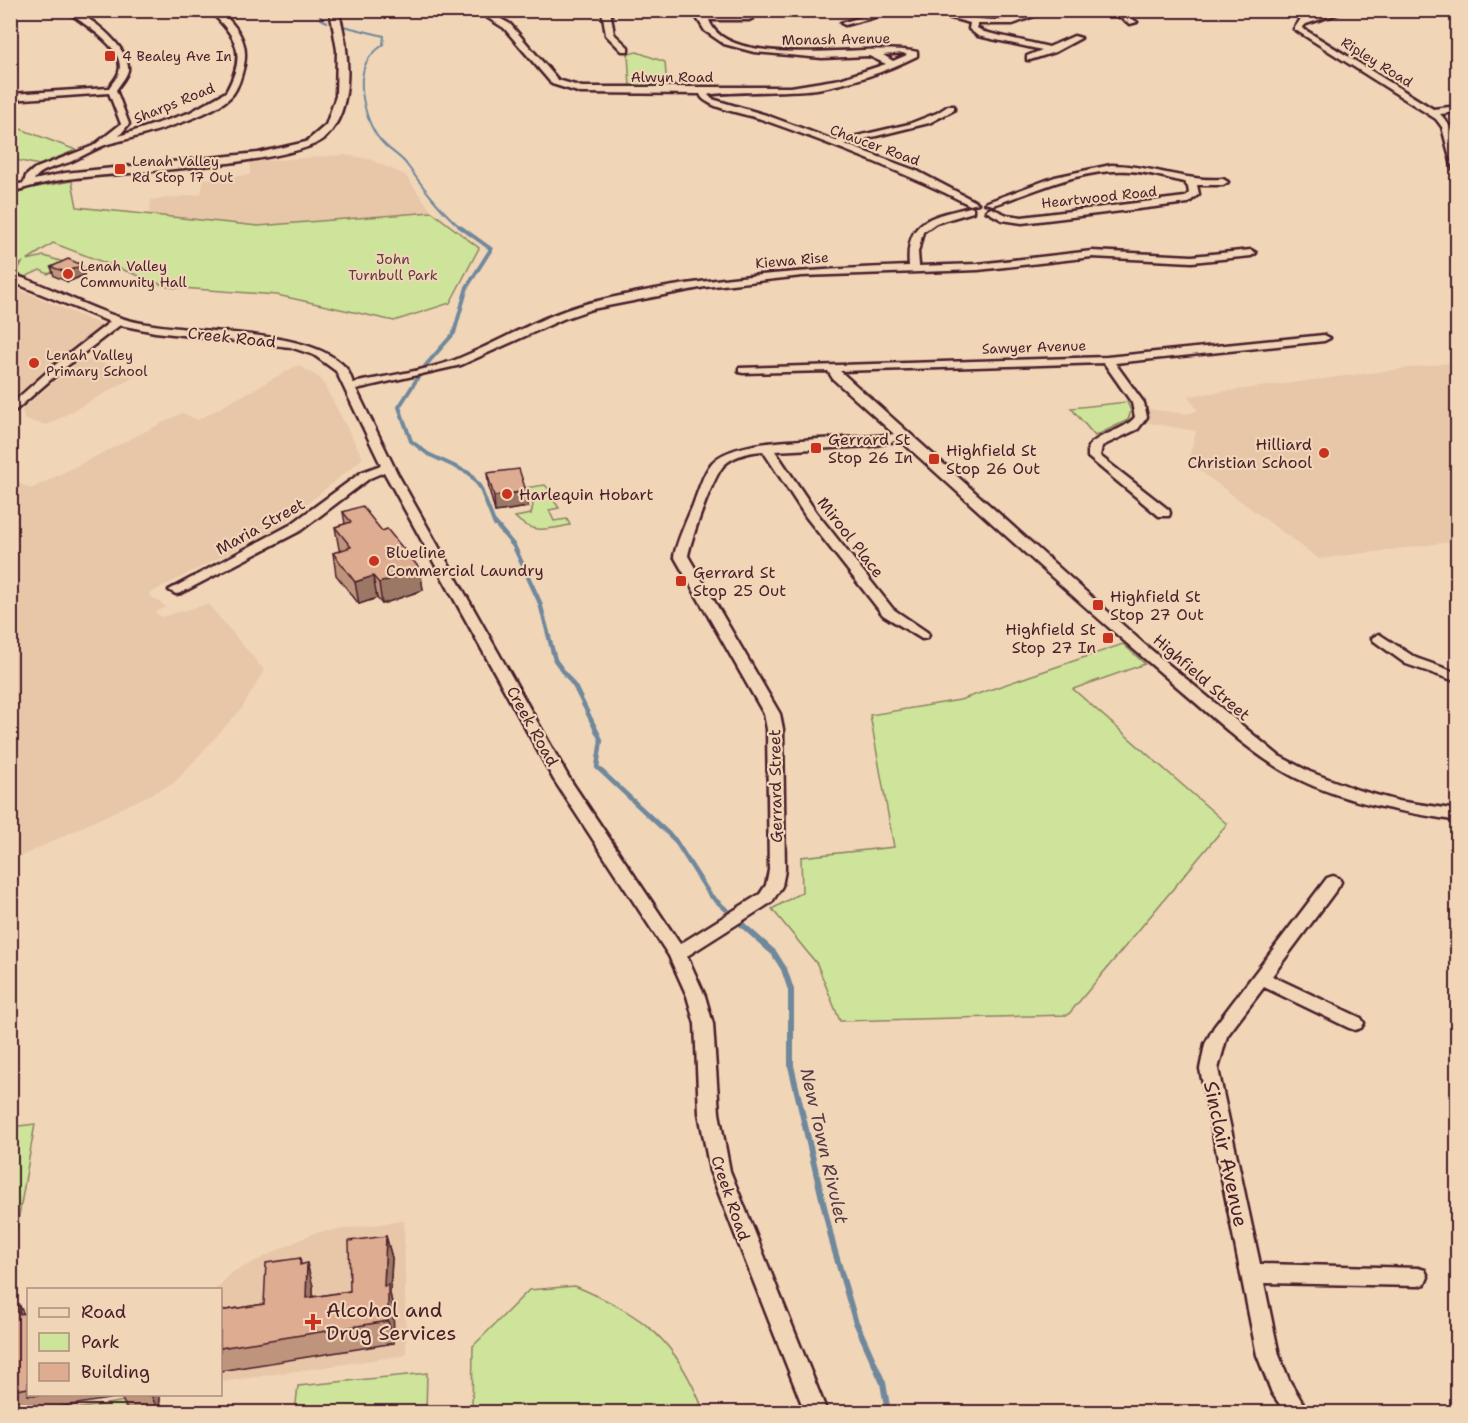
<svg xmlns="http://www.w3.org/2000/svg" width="1468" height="1423" font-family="'Shantell Sans',sans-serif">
<rect width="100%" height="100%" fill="#f0d5b7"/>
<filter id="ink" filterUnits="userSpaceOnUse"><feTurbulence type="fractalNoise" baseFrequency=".0167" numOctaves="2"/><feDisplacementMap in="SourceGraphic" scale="12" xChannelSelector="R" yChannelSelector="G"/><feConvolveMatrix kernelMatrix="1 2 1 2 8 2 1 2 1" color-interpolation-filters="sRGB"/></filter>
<g filter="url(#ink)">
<!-- built -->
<path fill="#e8c6a8" d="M344,155L369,159L405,175L432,212L258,226L149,216L151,200L201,194L204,179L250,175V162Z
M11,286L104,326L11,399Z
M80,359L145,371L47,425L25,420L22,410Z
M1457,362V541L1319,559L1188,462L1196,431L1145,422L1149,409L1184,414L1198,411L1188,396Z
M298,365L321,379L363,458L279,527L148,594L166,607L155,612L161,617L208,604L264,670L242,708L174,783L11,861V479L31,489L182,413L198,420Z
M404,1221L406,1355L221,1382L220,1290H215L233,1272L314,1233Z"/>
<!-- green -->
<path fill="#cde49a" stroke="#8c8262" stroke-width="1.5" d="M637,52L665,62L667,88H630L628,54Z
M10,125L76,150L39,165L11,159Z
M72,181L77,207L258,226L432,212L479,248L450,303L394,321L277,295L168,287L53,243L27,260L44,256L70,264L48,274L40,270L25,277L16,273L22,263L11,269V195L31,188Z
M1127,402L1131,411L1128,420L1095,436L1071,408Z
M545,485L555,496L552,498L559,508L549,510L554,521L567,519L570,525C548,529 532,535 515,517L531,514L533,505L531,499L528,500L524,488Z
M1123,644L1145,664L1073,689L1227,824L1068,1015L840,1021L817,964L772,909L802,892L801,857L894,847L870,715L960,700Z
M35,1124L13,1250L11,1251V1127Z
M575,1286C645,1316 676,1339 704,1412H472L473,1346L529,1290Z
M427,1373L426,1412H295L298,1386Z
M125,1401V1412H58Z"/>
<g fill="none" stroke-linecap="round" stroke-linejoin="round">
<!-- stream-far3 -->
<path stroke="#6f889c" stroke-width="2" d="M318,10L321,19L327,22
M343,26L384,36L383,45C376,50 371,54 367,61C355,83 366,126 383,143C390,151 401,156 407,165C423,187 440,210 461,228"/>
<!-- stream-far2 -->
<path stroke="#6f889c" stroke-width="4" d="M459,226L491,249L467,287L454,333L426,365L399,407L411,441L428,454L469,473L480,487L495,525"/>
<!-- stream-far1 -->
<path stroke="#6f889c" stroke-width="4.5" d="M495,523L514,546L540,603L555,660L575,687L601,740L597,767L675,840L710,895L731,914"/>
<!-- stream -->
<path stroke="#6f889c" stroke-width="6" d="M729,913L774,953L784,969L791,990V1066L833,1245L855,1320L883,1383L888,1412"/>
<!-- minor casing -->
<g stroke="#4a1f2b" stroke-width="5">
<path id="minor" d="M66,10C85,10 131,48 128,70C127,76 120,84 116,90L129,124L119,136L189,113L226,92C247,54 238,38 209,10H218C236,25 249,41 244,65C242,74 239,86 233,94C216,116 138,137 111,143C99,146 82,157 70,162C58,166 40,169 34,180L65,173L258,153L306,142L326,125L336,96L337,50L330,10H338C349,47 356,107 326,137C297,165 117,172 68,179C49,181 29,187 10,192V186L24,183L26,176L34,169L93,146L121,124L109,93L10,100V94L109,88C112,83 118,77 119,72C127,48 81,23 66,10Z
M475,10H485L510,24L558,80L582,87H791L840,79L886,64L869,56L822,58L754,52L724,44L705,31L697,18L699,16L697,10H705L707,16H752L753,18L749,20H709C727,73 875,41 917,52V56C885,72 852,83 817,89C799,92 714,92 708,95L712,99L766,115L836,141L909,124L937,113L948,106H954V110L929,123L844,144L917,171L978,203L970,205C902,171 832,144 761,119C747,114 704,108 700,94L581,93L552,84L504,28ZM903,53L907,55L893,61L883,55Z
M602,10H610L614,34L628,47V51H622L606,35Z
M886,10H902L845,25L841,23Z
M921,10C947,10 970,20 995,20C1014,20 1030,10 1050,10L1013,24H978L977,28L984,32L1049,47L1074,36L1081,38L1055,52L1030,60H1027V56L1042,50L978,36L969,29L970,23Z
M1108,10H1118L1137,22L1130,24Z
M1335,10H1349L1306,24L1302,28L1433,109L1458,106V112L1440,114C1456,129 1458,151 1458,172L1453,169L1442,127L1436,119L1294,29L1300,20Z
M1111,165C1149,165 1185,182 1223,179L1228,182L1223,185H1197L1199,194L1188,203L1022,223L1002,220L986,211L991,208L1007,215L1022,217L1185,197L1189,193L1188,187L1184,182C1166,178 1148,172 1129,171C1082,168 1037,191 993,205L985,203L1055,177Z
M970,207L973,208V212L936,223L923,232L918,252L919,266L978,264L1092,251L1192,256L1251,250L1256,253L1251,256L1192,262L1092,257L978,270L802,276L705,287L592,309L563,319L461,365L356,389L397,473L569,778L680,944L760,894L766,885L769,870L767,729L764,714L674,556C678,538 686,522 693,505C698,492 703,473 712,463C739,433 850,442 894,434L833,379L828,371L743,373L739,372V368L1107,357L1324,335L1330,338L1324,341L1115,363L1144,403L1147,417L1138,429L1102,446L1100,456L1169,510L1170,513L1169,516H1159L1088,457V447C1100,432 1123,432 1135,417L1132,403L1104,363L840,371L1144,644L1279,756L1310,772L1358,790L1398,801L1458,810V821C1403,812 1346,803 1296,778C1251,755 1213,717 1174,684C1081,605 991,522 900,440L871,446L775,451L816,512L893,609L927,632L929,635L927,638L922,639L883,615L806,517L763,451C748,452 735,455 724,465C713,476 691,539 688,556L780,714L783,729L785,870L782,886L772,902L687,956L705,996L713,1024L719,1113L730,1171L827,1412H805L710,1171L699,1113L695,1024L687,996L669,956L554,780L384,472L370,478L300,531L181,593L176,594L169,590L290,525L362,472L381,465L336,371L314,355L290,347L155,332L120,325L63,369L10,415V405L55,365L110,322L10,281V274C48,285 83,306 121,318C179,337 305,324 345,367C349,371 351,378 353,383C386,376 425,371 455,360C500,342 542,315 589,303C694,277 801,270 909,266C905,219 931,217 970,207Z
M1379,634L1416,658L1458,673V682L1406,664L1374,641L1372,638Z
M1333,876L1339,878L1341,882L1339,886L1272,976L1361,1018L1364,1023L1361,1028L1355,1030L1349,1028L1264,987L1227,1036L1218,1069L1260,1264L1418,1268L1425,1270L1428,1277L1425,1284L1418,1286L1264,1283L1279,1355L1289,1380L1308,1412H1285L1272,1393L1257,1355L1200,1069L1205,1044L1214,1027L1327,878Z"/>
</g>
<!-- minor -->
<use href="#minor" fill="#f0d5b7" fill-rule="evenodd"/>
</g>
<!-- wall -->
<path fill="#bf947c" stroke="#4a1f2b" stroke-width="1.5" d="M82,265L84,275L68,282L54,276L51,267Z
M487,473L528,507L495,512L489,489Z
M343,512L382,531L420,569L423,590L382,604L377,598L359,604L336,575L333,553L341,551L339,549L335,527L345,524Z
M386,1236L392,1258L390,1294L393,1307L394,1343L220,1371V1311L264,1304L300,1258L301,1264L313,1286V1297L350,1291Z
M10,1307L24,1314L28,1313V1395H159L160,1398L159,1412L153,1413H129L121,1397L21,1413H10Z"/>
<!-- shaded-wall -->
<path fill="#9b7865" stroke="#4a1f2b" stroke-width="1.5" d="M10,154L13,164L10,166Z
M82,265L84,275L68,282L66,272Z
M526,491L528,507L495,512L494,496Z
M420,569L423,590L382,604L379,583Z
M373,576L377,598L359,604L355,582Z
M386,1236L392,1258L390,1294L393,1307L394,1343L388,1321L384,1286Z
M307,1263L313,1286V1320L306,1298Z
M20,1306L28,1323V1365L25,1358L19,1314Z
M151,1395H159L160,1398L159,1412Z"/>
<!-- building -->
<path fill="#deac90" stroke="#4a1f2b" stroke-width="1.5" d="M68,259L82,265L66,272L51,267Z
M519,469L526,491L494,496L487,473Z
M362,506L382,531L387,529L420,569L379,583L373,576L355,582L333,553L351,547L335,527L351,522L343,512Z
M386,1236L384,1286L388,1285V1321L220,1348V1311L264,1304L266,1263L300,1258V1265L307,1263L306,1298L350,1291L349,1241Z
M20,1306L19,1314L28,1313V1334L25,1358L28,1357V1388L10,1391V1307Z"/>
</g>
<!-- markers -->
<g fill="#c8321e" stroke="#f0d5b7" stroke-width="2">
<rect x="104" y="50" width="12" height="12" rx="3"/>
<rect x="114" y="163" width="12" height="12" rx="3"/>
<circle cx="68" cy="274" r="6"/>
<circle cx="34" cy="363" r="6"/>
<rect x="810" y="442" width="12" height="12" rx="3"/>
<circle cx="1324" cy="453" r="6"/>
<rect x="928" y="453" width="12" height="12" rx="3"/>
<circle cx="507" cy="494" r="6"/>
<circle cx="374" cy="561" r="6"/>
<rect x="675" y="575" width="12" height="12" rx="3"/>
<rect x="1092" y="599" width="12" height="12" rx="3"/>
<rect x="1102" y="632" width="12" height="12" rx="3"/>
<path d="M310 1313h6v6h6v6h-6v6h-6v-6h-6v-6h6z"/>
</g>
<g text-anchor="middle" stroke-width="4.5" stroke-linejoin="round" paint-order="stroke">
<!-- far-street labels -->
<g font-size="14" fill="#4a1f2b" stroke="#f0d5b7">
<text transform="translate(836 39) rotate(-1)" y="5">Monash Avenue</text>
<text transform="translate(1377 62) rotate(32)" y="5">Ripley Road</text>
<text x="672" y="82">Alwyn Road</text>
<text transform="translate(174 103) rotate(-22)" y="5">Sharps Road</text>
<text transform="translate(875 145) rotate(20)" y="5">Chaucer Road</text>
<text transform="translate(1099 197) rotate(-6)" y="5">Heartwood Road</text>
<text transform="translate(792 260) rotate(-5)" y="5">Kiewa Rise</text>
<text transform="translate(1034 347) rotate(-2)" y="5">Sawyer Avenue</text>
</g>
<!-- far-poi labels -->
<g font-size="14" fill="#4a1f2b" stroke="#f0d5b7" text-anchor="start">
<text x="122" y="61">4 Bealey Ave In</text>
<text x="132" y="166">Lenah Valley<tspan x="132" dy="16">Rd Stop 17 Out</tspan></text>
<text x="80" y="271">Lenah Valley<tspan x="80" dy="16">Community Hall</tspan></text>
<text x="46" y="360">Lenah Valley<tspan x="46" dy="16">Primary School</tspan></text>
</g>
<!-- far-park labels -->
<g font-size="14" fill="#5e3d3c" stroke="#f0d5b7">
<text x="393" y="264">John<tspan x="393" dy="16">Turnbull Park</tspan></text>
</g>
<!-- street labels -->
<g font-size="16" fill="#4a1f2b" stroke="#f0d5b7">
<text transform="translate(232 337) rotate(6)" y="6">Creek Road</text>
<text transform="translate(260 526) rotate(-29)" y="6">Maria Street</text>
<text transform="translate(851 537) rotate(52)" y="6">Mirool Place</text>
<text transform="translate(1202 677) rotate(41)" y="6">Highfield Street</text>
<text transform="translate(533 726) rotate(61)" y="6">Creek Road</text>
<text transform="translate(775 786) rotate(-91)" y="6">Gerrard Street</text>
<text transform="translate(731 1198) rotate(71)" y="6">Creek Road</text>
</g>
<!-- poi labels -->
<g font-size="16" fill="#4a1f2b" stroke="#f0d5b7" text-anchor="start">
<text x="828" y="445">Gerrard St<tspan x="828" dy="18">Stop 26 In</tspan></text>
<text x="1312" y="450" text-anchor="end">Hilliard<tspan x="1312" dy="18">Christian School</tspan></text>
<text x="946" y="456">Highfield St<tspan x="946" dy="18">Stop 26 Out</tspan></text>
<text x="519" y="500">Harlequin Hobart</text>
<text x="386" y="558">Blueline<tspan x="386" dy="18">Commercial Laundry</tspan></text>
<text x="693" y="578">Gerrard St<tspan x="693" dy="18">Stop 25 Out</tspan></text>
<text x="1110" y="602">Highfield St<tspan x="1110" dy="18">Stop 27 Out</tspan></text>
<text x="1096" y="635" text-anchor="end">Highfield St<tspan x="1096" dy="18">Stop 27 In</tspan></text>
</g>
<!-- water labels -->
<g font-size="18" font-style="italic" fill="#533947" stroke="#f0d5b7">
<text transform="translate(824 1146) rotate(77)" y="6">New Town Rivulet</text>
</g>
<!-- near-street labels -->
<g font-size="20" fill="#4a1f2b" stroke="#f0d5b7">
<text transform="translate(1226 1154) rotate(78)" y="7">Sinclair Avenue</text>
</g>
<!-- near-poi labels -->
<g font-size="20" fill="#4a1f2b" stroke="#f0d5b7" text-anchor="start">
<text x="326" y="1317">Alcohol and<tspan x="326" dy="23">Drug Services</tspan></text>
</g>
</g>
<!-- margin -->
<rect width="1468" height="1423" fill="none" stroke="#f0d5b7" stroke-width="36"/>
<rect x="18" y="18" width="1432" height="1387" fill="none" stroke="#4a1f2b" stroke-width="2" filter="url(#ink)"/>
<!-- legend -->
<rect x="27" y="1288" width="195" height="108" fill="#f0d5b7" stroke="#ae8c7f" stroke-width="1.5"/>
<rect x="39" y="1308" width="30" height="9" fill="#f0d5b7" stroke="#ae8c7f" stroke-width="1.5"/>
<text x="81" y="1318" font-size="18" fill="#4a1f2b">Road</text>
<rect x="39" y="1333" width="30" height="18" fill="#cde49a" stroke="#ae8c7f" stroke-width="1.5"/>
<text x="81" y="1348" font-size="18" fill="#4a1f2b">Park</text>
<rect x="39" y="1363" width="30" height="18" fill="#deac90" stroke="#ae8c7f" stroke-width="1.5"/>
<text x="81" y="1378" font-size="18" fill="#4a1f2b">Building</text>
</svg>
